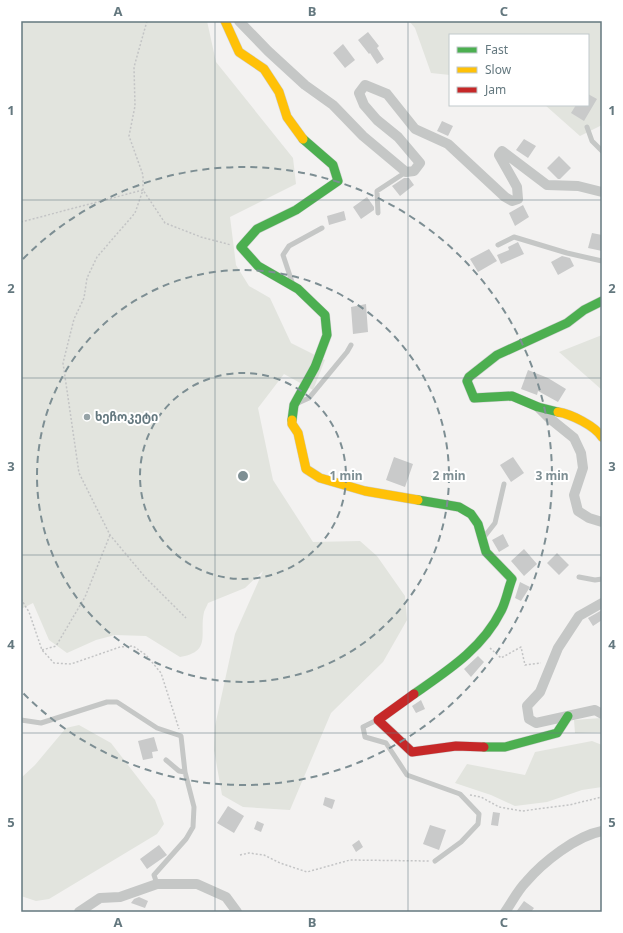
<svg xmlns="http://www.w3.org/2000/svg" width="623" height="933" font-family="'Noto Sans','Noto Sans Georgian',sans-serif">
<rect width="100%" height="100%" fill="#f3f2f1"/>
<!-- green -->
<path fill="#e2e4de" d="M21,21H207L216,62L293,158L296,184L230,217L236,265L249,286L270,298L291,343L325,360L313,390L284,374L258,408L273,480L313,542L360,541L377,556L405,596L407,620L383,662L331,713L290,810L243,807L222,795L214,750L215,726L235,634L263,571L245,588L208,603C207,606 205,609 204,612C199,634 212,652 180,657L146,636L115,635L96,640L67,653L49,640L33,603L21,609Z
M409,21H602V125L580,136L545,105H588V35H450V75L431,73L415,28Z
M602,335V390L559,352Z
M601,718L602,732L575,733L574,720Z
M79,725L111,743L155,800L164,824L157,834L49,899L36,901L21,896V778L35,765L66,728Z
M592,741L602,745V787L582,790L547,802L515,806L491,795L455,783L467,764L525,775L535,752Z"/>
<!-- building -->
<path fill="#c9caca" d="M368,32L379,46L377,48L384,59L377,64L370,53L369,54L358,40Z
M343,44L355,60L345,68L333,53Z
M588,94L597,99L584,121L571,113L576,105H588Z
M442,121L453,126L448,136L437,131Z
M524,139L536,146L528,158L516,150Z
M559,156L571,168L560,179H558L547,168Z
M404,178H409L414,185L400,196L392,186Z
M367,197L374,207V210L361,219L353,207Z
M523,205L529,217L515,226L509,213Z
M344,211L346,220L329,225L327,216Z
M592,233L602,235V251L588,248Z
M518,242L524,254L501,264L497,255L509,250L508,247Z
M489,249L497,261L478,272L470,259Z
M562,256L570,258L574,266L558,275L551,262Z
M366,304L368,332L353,334L351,307Z
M528,370L548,378L566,389L558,402L538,391L537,395L521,389Z
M394,457L413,464L405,487L386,480Z
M513,457L524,473L511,482L500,465Z
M503,534L509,546L499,552L492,540Z
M524,549L537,564L524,576L511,561Z
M557,553L569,565L559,575L547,563Z
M520,582L530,587L521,601L515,598Z
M602,610V620L593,626L588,618Z
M478,656L484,662L471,677L464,669Z
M421,700L425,709L416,713L412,706Z
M154,737L158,751L152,752L153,758L143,760L138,741Z
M325,797L335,800L332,809L323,805Z
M228,806L244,816L234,833L217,823Z
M493,812L500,813L498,826L491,825Z
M257,821L264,824L261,832L254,829Z
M430,825L446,830L439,850L423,844Z
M359,840L363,847L356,852L352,845Z
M159,845L167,855L147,869L140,859Z
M139,897L148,901L145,908L131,903L134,899Z
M524,901L534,908L531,912H516Z"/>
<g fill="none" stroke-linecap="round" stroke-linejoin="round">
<!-- fast casing -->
<g stroke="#cecfcf" stroke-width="10">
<path id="fast" d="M558,412L538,407L512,396L474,398L467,381L469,377L497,355L567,323L584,310L602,301
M292,420L294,405L315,367L327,335L325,315L298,289L258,266L241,247L257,229L296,210L338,181L333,165L303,139
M414,694C447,671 482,649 501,611C506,602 508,589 512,579L486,552L478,524L471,514L459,507L418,500
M484,747H505L557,733L568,716"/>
</g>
<!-- slow casing -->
<g stroke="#cecfcf" stroke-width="10">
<path id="slow" d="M225,21L239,52L264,69L279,92L287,117L303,139
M558,412C571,414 595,426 602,437
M292,420V424L298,433L306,469L320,478L365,491L418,500"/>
</g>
<!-- jam casing -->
<g stroke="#cecfcf" stroke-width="10">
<path id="jam" d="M414,694L378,720L412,752L456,746L484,747"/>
</g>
<!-- path -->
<path stroke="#c3c4c5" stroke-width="1.5" stroke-dasharray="2 2" stroke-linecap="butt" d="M147,21L134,67L135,106L129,136L143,175V190L135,213L97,257L87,278L84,298L74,319L63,363L79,473L110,535L145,577L186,618
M21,222L143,190L165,223L201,237L231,245
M21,599L29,612L42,650L54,663L71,664L120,647L133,646L146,655L161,673L179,729
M490,648L501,658L521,647L525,665L541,663
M42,650L56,646L85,597L110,535
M470,795L481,797L499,807L522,811L569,805L602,797
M240,855L249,853L264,855L280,863L307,872L350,860L430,861"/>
<!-- lane -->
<path stroke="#c5c7c6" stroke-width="5" d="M587,127L592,141L602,151
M378,213L377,191L406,172
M498,245L514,237L567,253L602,261
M292,282L283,255L289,246L322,228
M298,403L309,398L347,352L351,345
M484,537L495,523L504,484
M579,577L595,580L602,579
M21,720L41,723L107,702H117L157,728L181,736L185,772L194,807L193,827L186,839L154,875L157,884
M377,720L363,727L365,737L386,743L407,775L460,794L479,814L478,824L461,842L435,861
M166,760L179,771L185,772"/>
<!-- street -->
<path stroke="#c5c7c6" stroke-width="10" d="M239,21L268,51L305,85L333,105L363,136L406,172L414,171L420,163L398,137L377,120L364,105L359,93L365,85L387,94L415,129L448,144L505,197L512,201L518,199L517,187L499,155L502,151L547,185L578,186L602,192
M538,407L548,417L574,438L581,453L583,468L574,495L578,511L589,518L602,522
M602,603L579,616L558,648L540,692L527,706L529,719L536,723L595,710L602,714
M79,912L100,898L120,897L157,884H197L226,897L237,912
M505,912C512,902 518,890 526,882C543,862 576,836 602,831"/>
<!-- fast -->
<use href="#fast" stroke="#4caf50" stroke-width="9"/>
<!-- slow -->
<use href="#slow" stroke="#ffc107" stroke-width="9"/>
<!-- jam -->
<use href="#jam" stroke="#c62828" stroke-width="9"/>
</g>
<!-- grid -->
<path fill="none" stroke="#64787f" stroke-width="1" stroke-opacity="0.55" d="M215,21V912M408,21V912M21,200H602M21,378H602M21,555H602M21,733H602"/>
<!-- distance rings -->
<g fill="none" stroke="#7d8e93" stroke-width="2" stroke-dasharray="7 5">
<circle cx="243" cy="476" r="103"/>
<circle cx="243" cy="476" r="206"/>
<path d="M23 259A309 309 0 1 1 23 693"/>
</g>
<!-- markers -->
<circle fill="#96a3a7" stroke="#fff" stroke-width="1.5" cx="87" cy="417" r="4"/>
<g text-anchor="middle" stroke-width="4" stroke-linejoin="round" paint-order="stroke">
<!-- poi labels -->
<g font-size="12" font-weight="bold" fill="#64787f" stroke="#fff" text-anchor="start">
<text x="95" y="421">ხეჩოკეტი</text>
</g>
</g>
<circle cx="243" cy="476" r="6" fill="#7d8e93" stroke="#fff" stroke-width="2"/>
<g font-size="12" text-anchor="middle" font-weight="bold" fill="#7d8e93" stroke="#fff" stroke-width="4" stroke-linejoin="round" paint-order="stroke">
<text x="346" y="480">1 min</text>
<text x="449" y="480">2 min</text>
<text x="552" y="480">3 min</text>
</g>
<!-- border -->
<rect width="623" height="933" fill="none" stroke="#ffffff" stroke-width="44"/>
<!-- legend -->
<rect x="449" y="34" width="140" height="72" fill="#ffffff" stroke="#c1c9cc"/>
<rect x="457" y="47" width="20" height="6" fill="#4caf50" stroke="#c1c9cc"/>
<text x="485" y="54" font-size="12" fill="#64787f">Fast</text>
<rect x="457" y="67" width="20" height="6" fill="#ffc107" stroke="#c1c9cc"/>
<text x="485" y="74" font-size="12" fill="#64787f">Slow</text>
<rect x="457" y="87" width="20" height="6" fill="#c62828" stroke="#c1c9cc"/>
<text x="485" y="94" font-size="12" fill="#64787f">Jam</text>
<rect x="22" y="22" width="579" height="889" fill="none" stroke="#64787f" stroke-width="1.5"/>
<g font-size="13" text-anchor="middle" font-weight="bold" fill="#64787f">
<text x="118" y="16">A</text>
<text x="312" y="16">B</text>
<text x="504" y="16">C</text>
<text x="11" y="115">1</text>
<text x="612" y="115">1</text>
<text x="11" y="293">2</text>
<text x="612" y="293">2</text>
<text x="11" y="471">3</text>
<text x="612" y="471">3</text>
<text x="11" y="649">4</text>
<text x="612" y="649">4</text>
<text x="11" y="827">5</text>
<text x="612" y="827">5</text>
<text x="118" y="927">A</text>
<text x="312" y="927">B</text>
<text x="504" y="927">C</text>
</g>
</svg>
